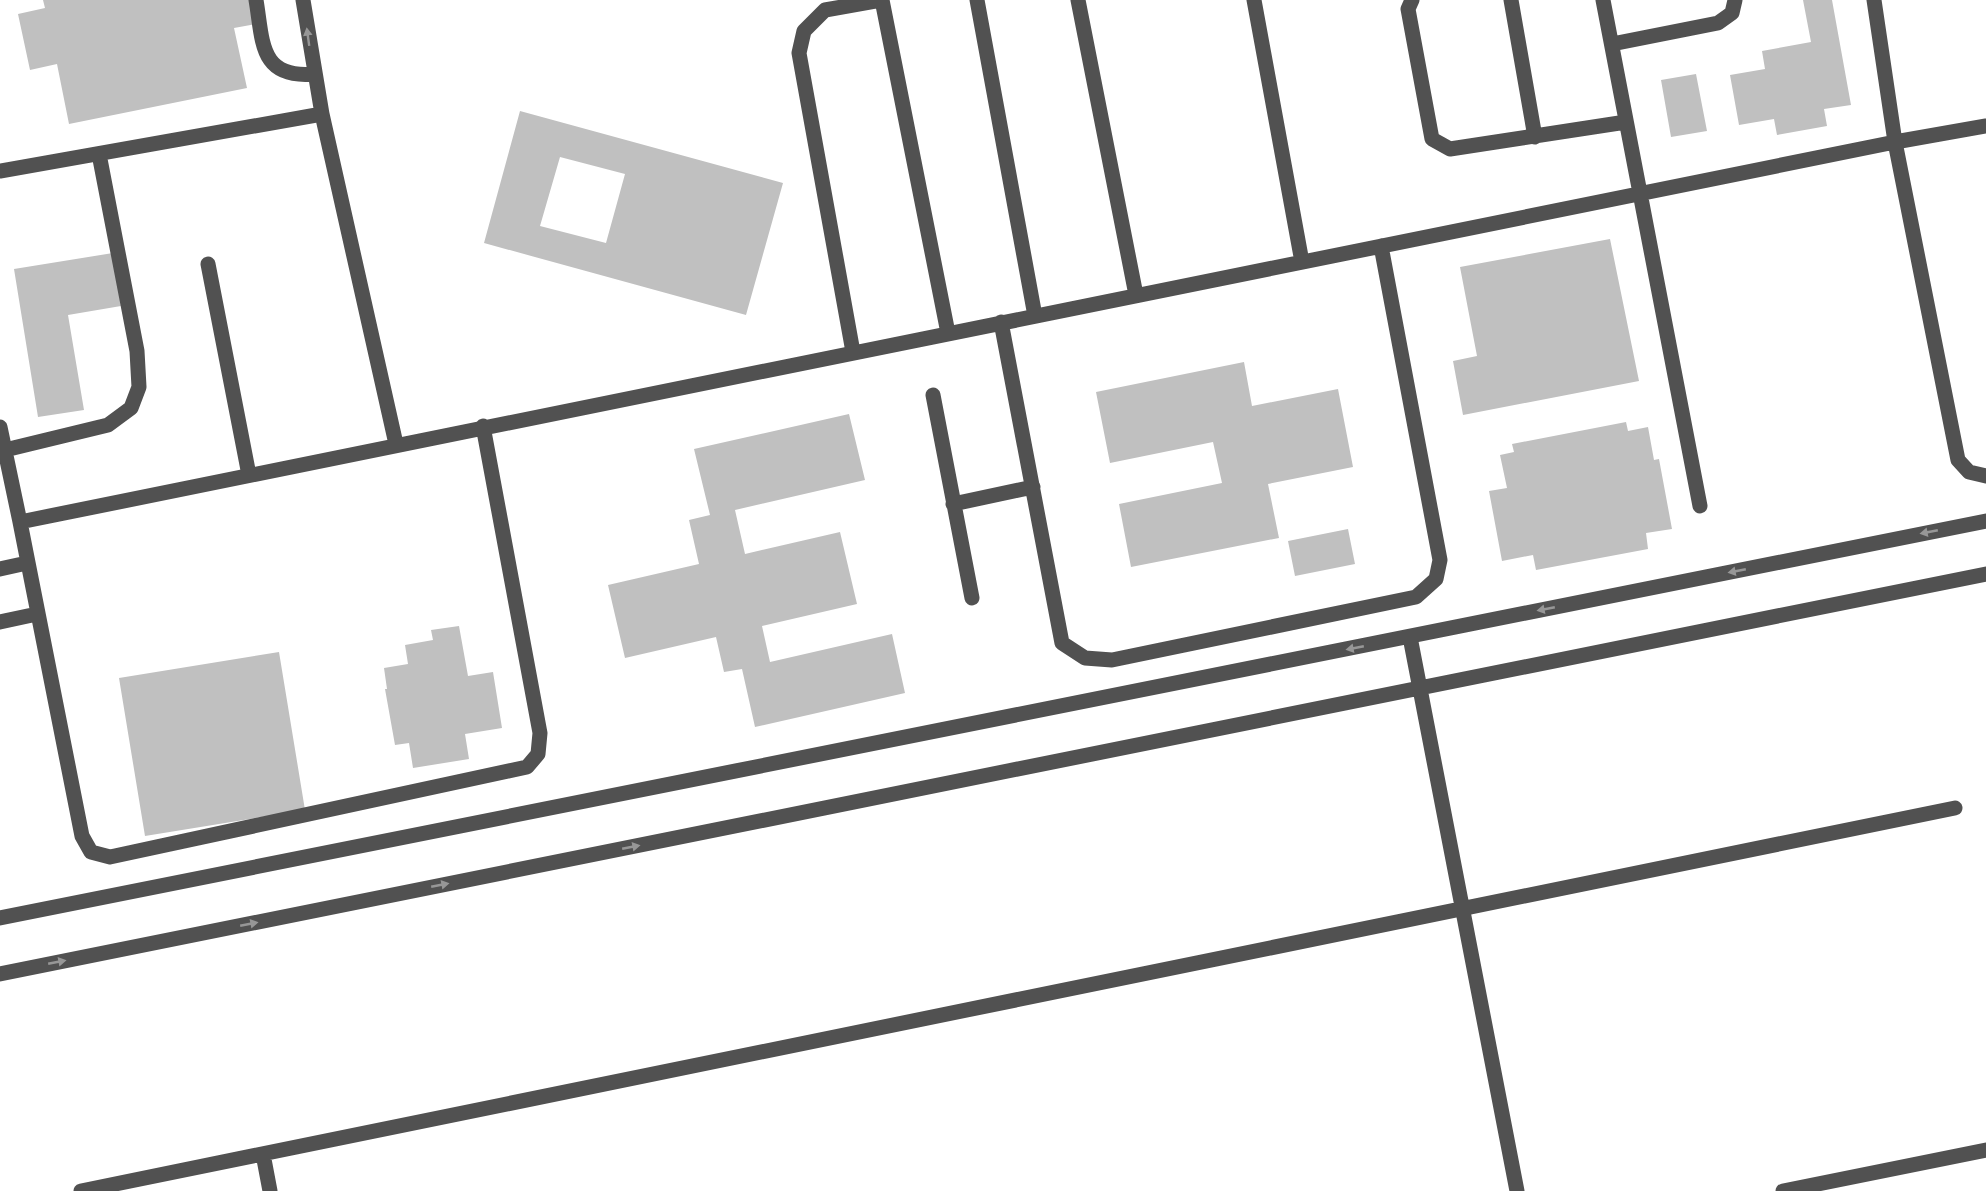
<svg xmlns="http://www.w3.org/2000/svg" width="1986" height="1191" font-family="Montserrat,sans-serif">
<rect width="100%" height="100%" fill="#fff"/>
<!-- building -->
<path fill="#c0c0c0" fill-rule="evenodd" d="M43,0H251L256,24L234,28L247,88L69,124L57,64L30,70L18,14L45,8Z
M1803,0H1832L1851,105L1824,109L1827,126L1777,135L1774,119L1739,125L1730,75L1765,69L1762,51L1811,42Z
M1696,74L1707,131L1671,137L1661,80Z
M520,111L783,183L746,315L484,243ZM560,157L625,174L606,243L540,226Z
M1610,239L1639,381L1463,415L1453,361L1477,356L1460,267Z
M113,253L121,306L68,315L84,410L38,417L14,269Z
M1244,362L1252,406L1338,389L1353,467L1268,484L1279,538L1131,567L1119,504L1222,483L1213,442L1110,463L1096,392Z
M849,414L865,480L735,510L745,554L840,532L857,604L762,626L770,662L892,634L905,693L755,727L742,669L724,672L716,637L625,658L608,585L699,564L689,520L710,515L694,449Z
M1626,422L1628,431L1648,427L1654,460L1659,459L1672,529L1646,533L1648,549L1536,570L1533,555L1502,561L1489,491L1507,488L1500,455L1514,452L1512,444Z
M1348,529L1355,564L1295,576L1288,541Z
M459,626L468,676L493,672L502,728L465,734L469,759L413,768L409,743L395,745L385,689H387L384,668L408,664L405,645L433,640L431,630Z
M279,652L305,810L145,836L119,678Z"/>
<g fill="none" stroke-linecap="round" stroke-linejoin="round">
<!-- minor -->
<path stroke="#515151" stroke-width="15" d="M256,0C263,41 259,79 314,74
M303,0L322,114
M882,0L948,333
M977,0L1035,316
M1078,0L1136,295
M1254,0L1302,262
M1412,0L1408,9L1432,139L1450,149L1626,122
M1511,0L1535,137
M1603,0L1700,506
M1874,0L1895,142L1958,460L1969,472L1986,476
M1612,44L1718,23L1732,13L1735,0
M0,171L322,114L396,444
M208,264L249,475
M1001,322L1062,643L1085,658L1112,660L1416,597L1436,579L1440,560L1381,246
M853,352L799,53L804,31L825,10L881,0
M933,395L972,598
M483,426L540,733L538,754L527,767L110,857L91,852L82,836L20,522C644,393 1269,268 1895,142L1986,126
M0,427L20,522
M5,450L108,425L131,408L139,387L137,351L99,154
M953,504L1033,487
M0,569L27,563
M0,622L37,614
M1410,637L1517,1191
M0,918L1986,521
M0,974L1986,574
M263,1154L270,1191
M81,1191L1955,808
M1783,1191L1986,1150"/>
</g>
<!-- one-way arrows -->
<defs><path id="oneway-solid" d="M-6-.8H1V-3.2L6.5 0L1 3.2V.8H-6Z" transform="scale(1.5)"/></defs>
<g fill="#979797">
<use href="#oneway-solid" transform="translate(308 37) rotate(-98)"/>
<use href="#oneway-solid" transform="translate(1929 532) rotate(169)"/>
<use href="#oneway-solid" transform="translate(1737 571) rotate(169)"/>
<use href="#oneway-solid" transform="translate(1546 609) rotate(169)"/>
<use href="#oneway-solid" transform="translate(1355 648) rotate(169)"/>
<use href="#oneway-solid" transform="translate(631 847) rotate(-11)"/>
<use href="#oneway-solid" transform="translate(440 885) rotate(-11)"/>
<use href="#oneway-solid" transform="translate(249 924) rotate(-11)"/>
<use href="#oneway-solid" transform="translate(57 962) rotate(-11)"/>
</g>
</svg>
